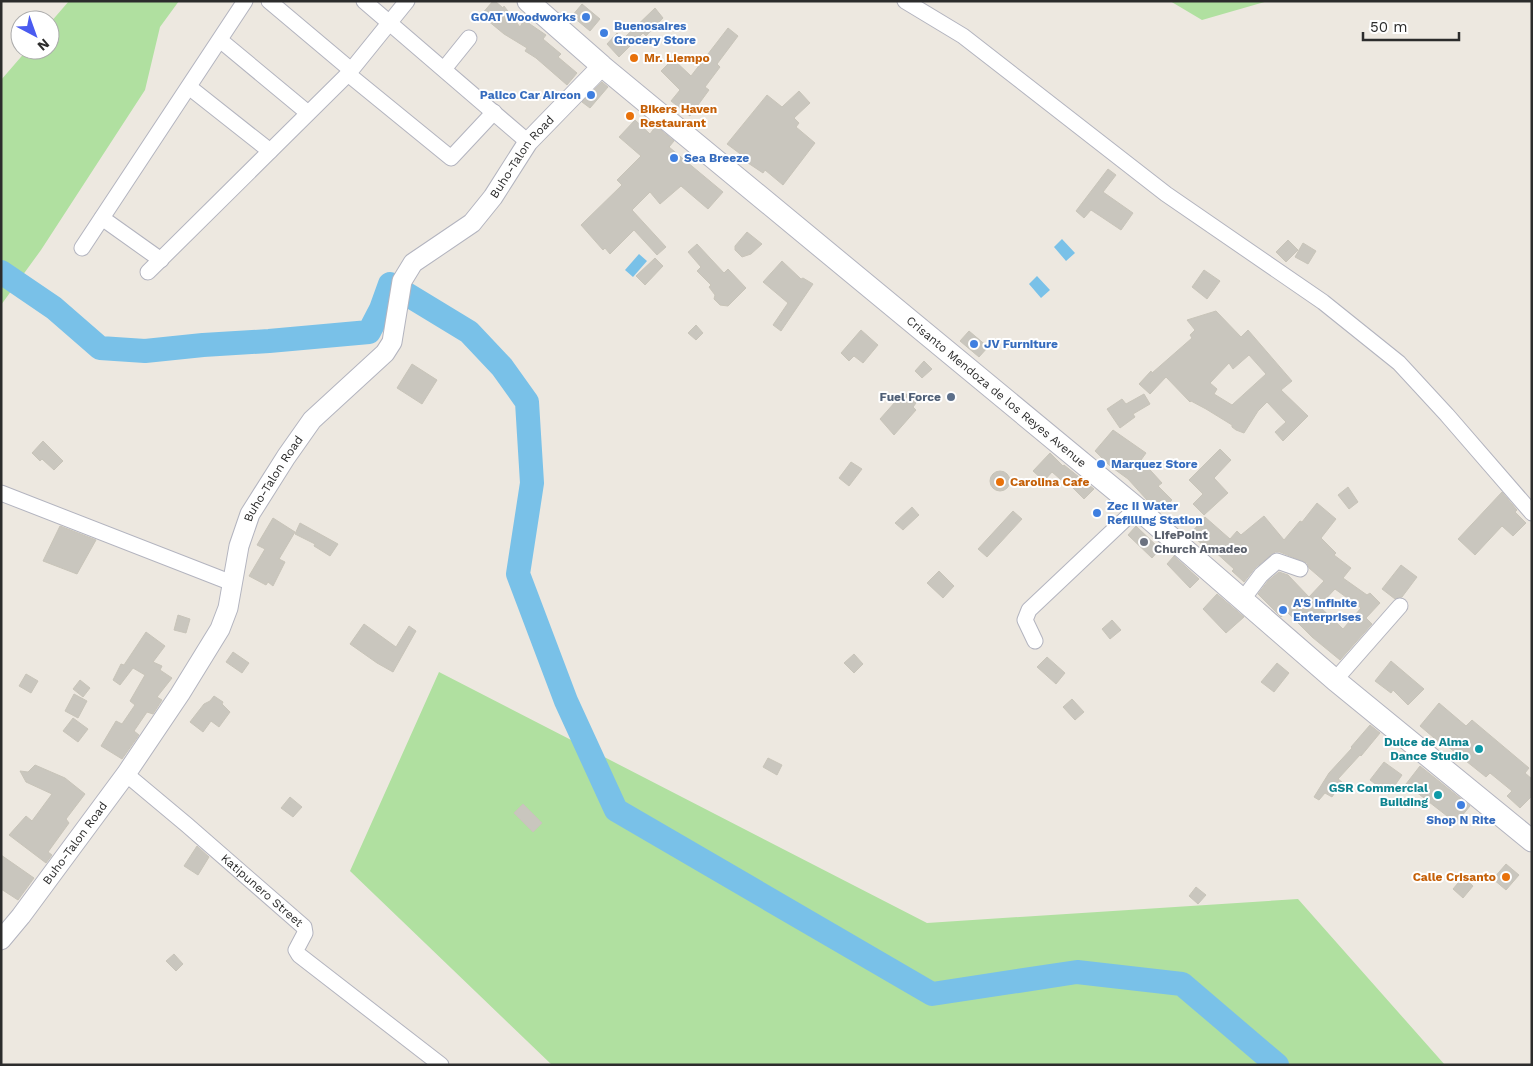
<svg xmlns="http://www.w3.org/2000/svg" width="1533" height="1066" font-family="'Work Sans',sans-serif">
<rect width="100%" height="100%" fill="#ede8e0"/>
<!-- green -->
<path fill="#b0e0a0" d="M69,1H179L160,27L145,90L41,250L1,305V80L27,50H50V23Z
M1170,1H1268L1202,20Z
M439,672L927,923L1298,899L1445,1065H552L350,871Z"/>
<!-- water -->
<path fill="#79c1e8" d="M1062,239L1075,253L1066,261L1054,247Z
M639,254L647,261L633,277L625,270Z
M1037,276L1050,290L1041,298L1029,284Z"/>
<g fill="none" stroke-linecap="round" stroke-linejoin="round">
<!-- river -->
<path stroke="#79c1e8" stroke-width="24" d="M1,272L54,308L100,348L145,351L203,345L269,341L369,332L381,309L390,284L469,332L502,367L527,402L532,483L518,574L566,701L616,810L932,994L1077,972L1182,984L1277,1065"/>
</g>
<!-- building -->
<path fill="#c9c6be" stroke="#c8c4b9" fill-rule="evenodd" d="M493,1H495L503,8L504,6L520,27L524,20L546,35L543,39L561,54L558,57L577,73L567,85L536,58L525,51L527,48L504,34L481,15Z
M582,4L600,19L590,31L572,16Z
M655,8L663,18L646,36L643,33L619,57L607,44L617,33L623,39Z
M728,28L738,36L717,64L720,67L705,87L709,90L690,116L671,101L680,90L661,71L673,59L691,76Z
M602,82L608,87L590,108L582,102Z
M799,91L810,103L794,118L799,123L796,127L815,143L783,185L765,170L763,173L745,161L747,159L727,144L767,95L782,107Z
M635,120L650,134L656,126L674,141L669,147L723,192L708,209L681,186L660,204L650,192L632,210L666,247L657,255L634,230L610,254L605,248L603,250L581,225L622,185L617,180L641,156L619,137Z
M1108,169L1116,175L1103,192L1133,213L1121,230L1091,210L1084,218L1076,211Z
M747,232L762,244L751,254L742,257L735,250V246Z
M1288,240L1298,250L1286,262L1276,252Z
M1303,243L1316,251L1308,264L1295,257Z
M697,244L724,273L728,269L746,288L728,306L720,305L714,299L715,295L709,287L711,285L697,271L701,267L688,252Z
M655,258L663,266L645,285L636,276Z
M782,261L801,279L803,278L813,284L781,331L773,325L788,303L763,282Z
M1204,270L1220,281L1207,299L1192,287Z
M1216,311L1241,337L1248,330L1292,381L1281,390L1308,416L1283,441L1275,432L1286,422L1267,402L1258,411L1244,433L1236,430L1232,427V425L1206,409L1191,401L1190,402L1166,377L1150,394L1139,384L1151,371L1152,373L1192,338L1190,335L1195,330L1187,320ZM1249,355L1266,374L1232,405L1214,394L1217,389L1210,383L1229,363L1233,369Z
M696,325L703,333L696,340L688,333Z
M861,330L878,345L863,363L854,356L849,361L841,353Z
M969,331L988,347L979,357L960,341Z
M924,361L932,369L922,378L915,371Z
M412,364L437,380L422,404L397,388Z
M904,392L916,403L913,407L916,410L894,435L880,419Z
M1144,394L1150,404L1133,414L1135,417L1120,428L1107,409L1122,399L1126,404Z
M1113,430L1146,453L1141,460L1162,483L1158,486L1172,500L1161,512L1147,500L1128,479L1110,466L1095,451Z
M43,441L63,461L54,470L42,459L40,461L32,453Z
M1220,449L1231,460L1214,478L1228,493L1204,515L1193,504L1203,494L1189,480Z
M1050,453L1063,466L1064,465L1094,489L1084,499L1068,483L1067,485L1052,472L1044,481L1033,471Z
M851,462L862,469L849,486L839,478Z
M990 481a10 10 0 1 1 20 0a10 10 0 1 1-20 0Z
M1348,487L1358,502L1349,509L1338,495Z
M1502,492L1517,510L1515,512L1526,523L1513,536L1502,526L1475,555L1458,539Z
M1317,503L1336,519L1321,538L1336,553L1334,555L1351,568L1343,578L1367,595L1370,593L1380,603L1366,618L1372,624L1340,660L1312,637L1287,612L1281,617L1258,594L1268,581L1279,572L1288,575L1309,597L1324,581L1309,568L1307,563L1280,552H1275L1255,568L1244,582L1232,571L1234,569L1212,549L1210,551L1190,534L1205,517L1230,539L1237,531L1241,535L1264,516L1284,540L1300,521L1302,522ZM1335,589L1361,608L1343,629L1319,606Z
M912,507L919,515L903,530L895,523Z
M1013,511L1022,519L987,557L978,549Z
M273,518L295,532L279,559L285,562L273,586L268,582L266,585L249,576L265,549L257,545Z
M300,523L338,544L330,556L314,546L315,544L295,534Z
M60,526L96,540L77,574L43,561Z
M1136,526L1160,549L1152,558L1128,535Z
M1174,556L1199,579L1190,588L1167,564Z
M1401,565L1417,577L1402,597L1395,599L1382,589Z
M939,571L954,586L943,598L927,583Z
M1217,594L1244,617L1226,633L1203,609Z
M178,615L190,619L186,633L174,630Z
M1112,620L1121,630L1110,639L1102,629Z
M364,624L396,647L409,626L416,631L393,672L377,663L350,644Z
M146,632L165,646L153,662L162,666L160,670L172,678L157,697L162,700L153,714L147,712L134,731L139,735L122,759L101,746L116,721L122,724L135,705L130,701L145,675L133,668L120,685L113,680L121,664L124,665Z
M233,652L249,663L242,673L226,662Z
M854,654L863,664L854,673L844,663Z
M1047,657L1065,673L1056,684L1037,667Z
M1391,661L1424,689L1408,705L1393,690L1391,693L1375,681Z
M1277,663L1289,673L1274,692L1261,682Z
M26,674L38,681L31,693L19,686Z
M80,680L90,688L83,697L73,689Z
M74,694L87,701L78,718L65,711Z
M214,696L223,702L222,704L230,712L219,727L211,721L203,732L190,722L204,704L210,701Z
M1072,699L1084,712L1075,720L1063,707Z
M1439,703L1466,726L1472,720L1529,768L1525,773L1532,779V796L1520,808L1507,796L1512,791L1490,773L1486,777L1441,741L1440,743L1420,726Z
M73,718L88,729L78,742L63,731Z
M1370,725L1380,733L1361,756L1360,755L1338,779L1342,782L1332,797L1325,793L1319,800L1314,797L1329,773L1352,748L1351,747Z
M768,758L782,765L777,775L763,767Z
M1384,762L1402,775L1389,794L1370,780Z
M35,765L65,778L85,794L66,819L69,823L48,852L52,855L46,863L9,835L26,816L32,821L52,794L26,782L20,771L28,772Z
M1420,766L1470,806L1456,823L1406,784Z
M290,797L302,807L293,817L281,808Z
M523,804L542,823L533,832L514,813Z
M197,846L209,857L198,875L184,866Z
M1,855L34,878L18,900L1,889Z
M1506,864L1519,875L1506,890L1493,879Z
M1463,877L1473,886L1463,898L1453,889Z
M1196,887L1206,895L1198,904L1189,896Z
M174,954L183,964L176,971L166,961Z"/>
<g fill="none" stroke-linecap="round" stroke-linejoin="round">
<!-- minor casing -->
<g stroke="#b3b4bf" stroke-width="17">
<g id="minor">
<path d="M269,1L351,70"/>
<path d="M364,1L528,142"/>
<path d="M905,1L963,36L1166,194L1323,302L1399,363L1447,415L1532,513"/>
<path d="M220,40L308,113"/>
<path d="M444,69L469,38"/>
<path d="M348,74L451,158L494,112"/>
<path d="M189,87L270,151"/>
<path d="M102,218L161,260"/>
<path d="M82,248L245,1"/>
<path d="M148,272L348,74L407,1"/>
<path d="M1,493L232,583"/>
<path d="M1243,599L1261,575L1277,561L1300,569"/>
<path d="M1035,641L1025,620L1029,610L1137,508"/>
<path d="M1335,680L1400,606"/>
<path id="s1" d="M126,774L187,825L304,927L305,933L296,950L299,955L441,1065"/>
</g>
</g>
<!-- tertiary casing -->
<g stroke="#b3b4bf" stroke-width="21">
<g id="tertiary">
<path id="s2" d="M1,940L21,916L126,774L180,694L220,629L228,608L239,546L250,514L286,457L312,420L385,353L392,342L402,281L413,263L472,223L493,197L528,142L602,66"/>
</g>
</g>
<!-- secondary casing -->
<g stroke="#b3b4bf" stroke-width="23">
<g id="secondary">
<path id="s3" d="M528,1L602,66L1137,508L1335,680L1532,841"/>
</g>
</g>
<!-- minor -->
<use href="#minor" stroke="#fff" stroke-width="15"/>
<!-- tertiary -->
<use href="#tertiary" stroke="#fff" stroke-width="19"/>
<!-- secondary -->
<use href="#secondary" stroke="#fff" stroke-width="21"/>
</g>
<!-- markers -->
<g fill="#3f7fe0" stroke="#fff" stroke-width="2">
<circle cx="586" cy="17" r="5"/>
<circle cx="604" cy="33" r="5"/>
<circle cx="591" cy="95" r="5"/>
<circle cx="674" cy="158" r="5"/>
<circle cx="974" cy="344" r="5"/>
<circle cx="1101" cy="464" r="5"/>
<circle cx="1097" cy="513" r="5"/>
<circle cx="1283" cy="610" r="5"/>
<circle cx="1461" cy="805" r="5"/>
</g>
<g fill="#e8710a" stroke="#fff" stroke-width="2">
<circle cx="634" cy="58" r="5"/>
<circle cx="630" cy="116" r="5"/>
<circle cx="1000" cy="482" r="5"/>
<circle cx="1506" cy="877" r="5"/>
</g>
<circle fill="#5c6f8a" stroke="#fff" stroke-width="2" cx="951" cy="397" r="5"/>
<circle fill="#6b7280" stroke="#fff" stroke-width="2" cx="1144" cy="542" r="5"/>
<g fill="#0f9aa8" stroke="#fff" stroke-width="2">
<circle cx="1479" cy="749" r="5"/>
<circle cx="1438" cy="795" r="5"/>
</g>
<g text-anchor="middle" stroke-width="4" stroke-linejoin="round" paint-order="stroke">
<!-- shop labels -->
<g font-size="12" font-weight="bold" fill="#366cbe" stroke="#fff" text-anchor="start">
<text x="576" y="21" text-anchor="end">GOAT Woodworks</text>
<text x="614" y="30">Buenosaires<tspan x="614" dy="14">Grocery Store</tspan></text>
<text x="581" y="99" text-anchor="end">Palico Car Aircon</text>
<text x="684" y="162">Sea Breeze</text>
<text x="984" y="348">JV Furniture</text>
<text x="1111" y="468">Marquez Store</text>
<text x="1107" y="510">Zec II Water<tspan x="1107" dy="14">Refilling Station</tspan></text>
<text x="1293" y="607">A'S Infinite<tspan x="1293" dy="14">Enterprises</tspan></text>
<text x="1461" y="824" text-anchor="middle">Shop N Rite</text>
</g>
<!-- food labels -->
<g font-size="12" font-weight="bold" fill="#c56008" stroke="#fff" text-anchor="start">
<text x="644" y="62">Mr. Liempo</text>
<text x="640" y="113">Bikers Haven<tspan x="640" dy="14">Restaurant</tspan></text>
<text x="1010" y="486">Carolina Cafe</text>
<text x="1496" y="881" text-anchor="end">Calle Crisanto</text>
</g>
<!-- street labels -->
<g font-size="12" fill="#2c2c2c" stroke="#fff">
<text dy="4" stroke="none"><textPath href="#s2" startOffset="962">Buho-Talon Road</textPath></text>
<text dy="4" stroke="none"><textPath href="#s3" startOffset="610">Crisanto Mendoza de los Reyes Avenue</textPath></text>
<text dy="4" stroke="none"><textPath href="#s2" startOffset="542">Buho-Talon Road</textPath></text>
<text dy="4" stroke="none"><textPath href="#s2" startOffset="122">Buho-Talon Road</textPath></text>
<text dy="4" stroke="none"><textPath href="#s1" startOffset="179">Katipunero Street</textPath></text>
</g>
<!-- service labels -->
<g font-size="12" font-weight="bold" fill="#4e5e75" stroke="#fff" text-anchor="end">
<text x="941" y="401">Fuel Force</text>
</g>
<!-- worship labels -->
<g font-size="12" font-weight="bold" fill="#5b616d" stroke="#fff" text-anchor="start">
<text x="1154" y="539">LifePoint<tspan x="1154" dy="14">Church Amadeo</tspan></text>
</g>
<!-- culture labels -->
<g font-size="12" font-weight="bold" fill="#0d838f" stroke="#fff" text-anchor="end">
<text x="1469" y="746">Dulce de Alma<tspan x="1469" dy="14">Dance Studio</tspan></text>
<text x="1428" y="792">GSR Commercial<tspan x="1428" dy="14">Building</tspan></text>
</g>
</g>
<!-- border -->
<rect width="1533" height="1066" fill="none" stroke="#2c2c2c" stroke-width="5"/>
<!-- north arrow -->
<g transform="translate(35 35) rotate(139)"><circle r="24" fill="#ffffff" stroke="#ababab"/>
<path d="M0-4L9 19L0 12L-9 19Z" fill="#4a5bf0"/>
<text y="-8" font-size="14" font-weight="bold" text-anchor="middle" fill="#2c2c2c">N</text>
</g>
<!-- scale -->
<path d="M1363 32v8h96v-8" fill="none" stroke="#2c2c2c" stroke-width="2.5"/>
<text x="1370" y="32" font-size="15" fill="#2c2c2c" stroke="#ffffff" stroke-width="4" paint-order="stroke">50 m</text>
</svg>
